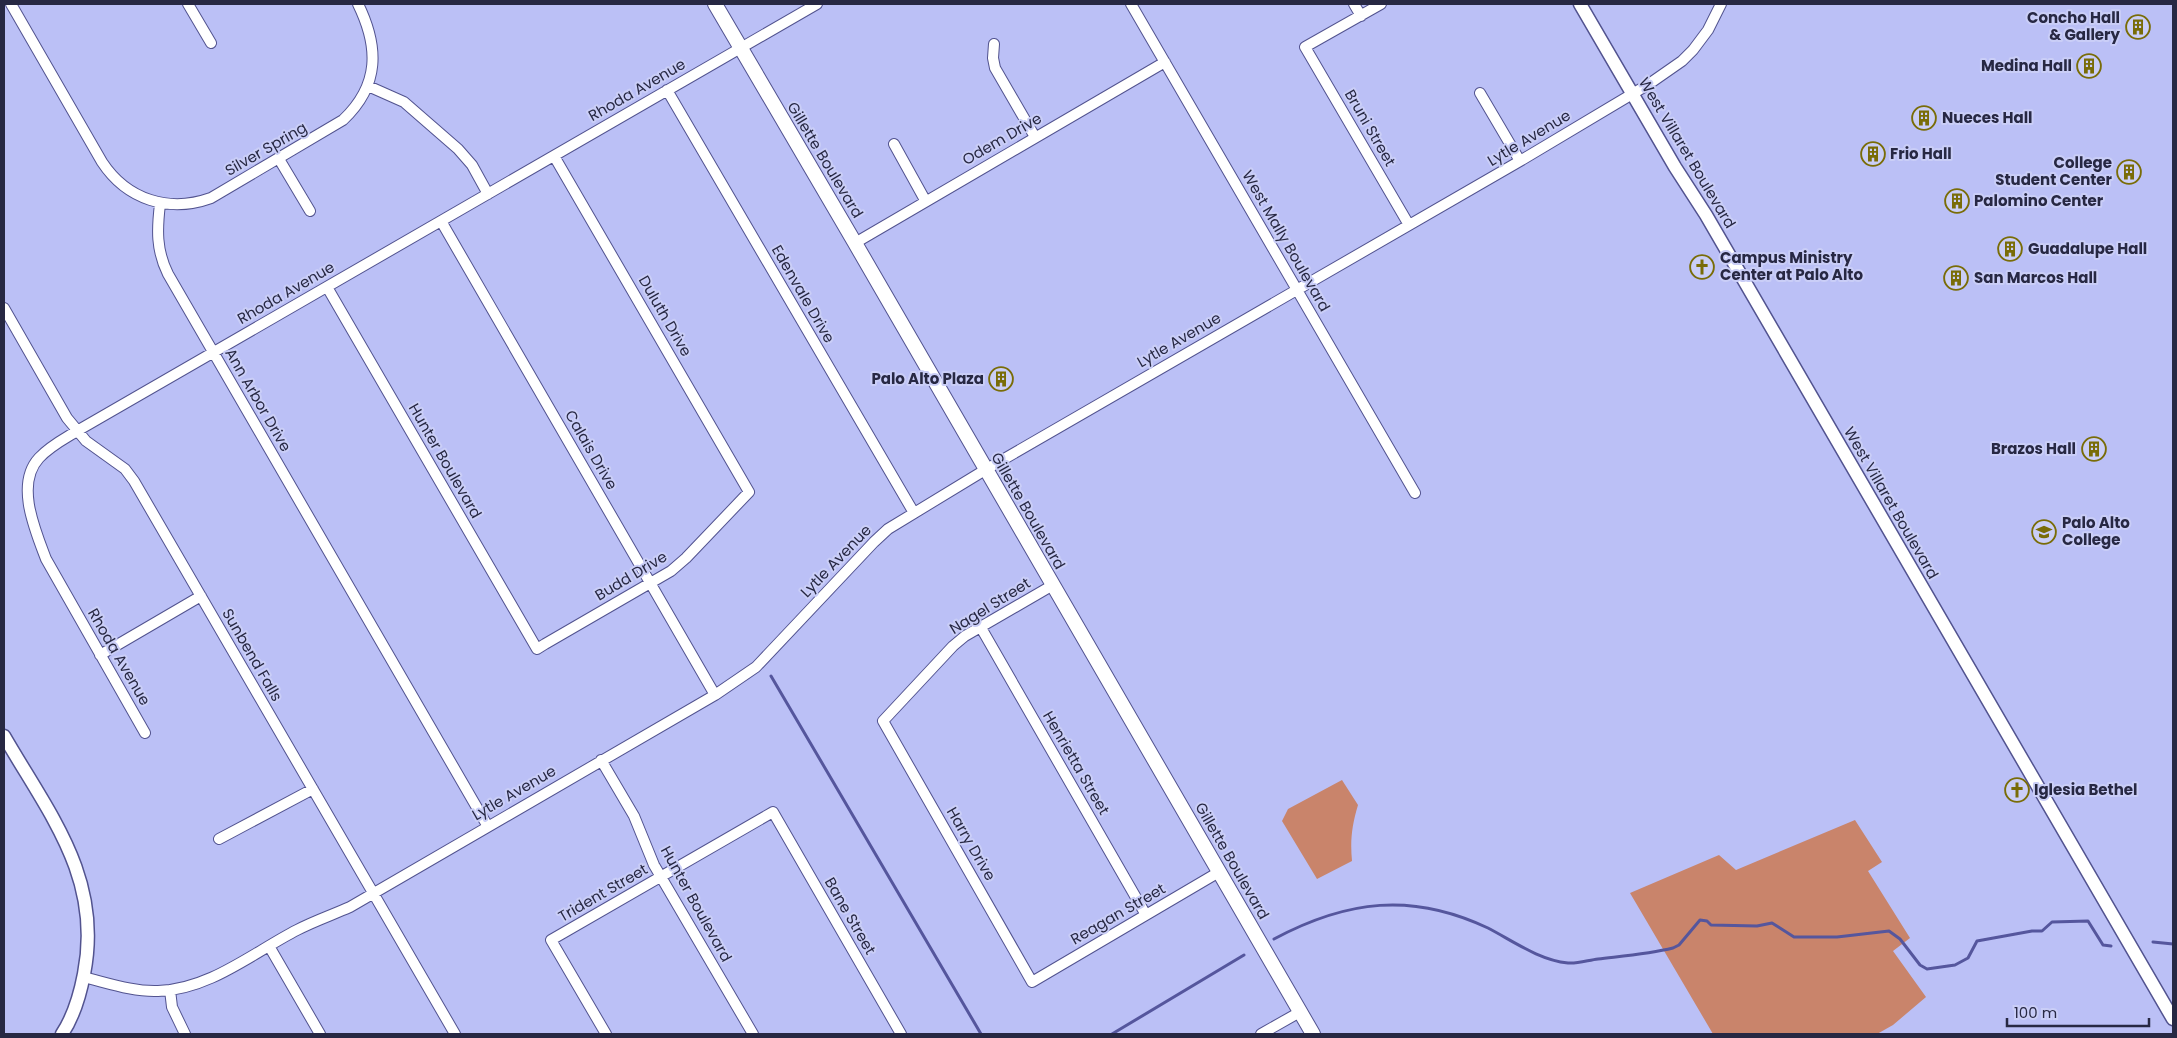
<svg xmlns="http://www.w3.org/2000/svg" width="2177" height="1038" font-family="Poppins,sans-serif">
<rect width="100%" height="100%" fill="#bbc0f6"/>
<!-- green -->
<path fill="#c9846b" d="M1342,780L1358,805C1352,825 1350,840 1352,861L1317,879L1282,821L1288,809Z
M1855,820L1882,862L1868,871L1910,938L1893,951L1926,997L1893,1025L1877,1034H1713L1630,893L1719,855L1736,870Z"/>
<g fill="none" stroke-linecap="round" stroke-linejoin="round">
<!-- stream -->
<path stroke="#55569d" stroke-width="3" d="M771,676L981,1034
M1274,939C1347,900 1412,892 1488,928C1513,941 1539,960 1568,963C1577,964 1589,960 1598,959C1623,956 1649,954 1673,948L1679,945L1700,920L1707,921L1711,925L1757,926L1772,923L1794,937H1837L1889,931L1900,939L1920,965L1927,969L1955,965L1968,958L1977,941L2032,931H2042L2052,922L2088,921L2103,945L2111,946
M2153,942L2173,944
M1112,1034L1244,955"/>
<!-- minor casing -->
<g stroke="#52538f" stroke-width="12">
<path id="minor" d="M11,4L102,162C127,200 169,213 211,198L343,120C380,85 379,47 358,4
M188,4L211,43
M1131,4L1415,493
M1354,4L1361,16
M1381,4L1305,47L1409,225
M994,44L993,58L995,68L1035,137
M368,86L404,102L458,149L472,165L488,194
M667,90L914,513
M1480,93L1520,161
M894,144L925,200
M279,159L310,211
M160,204C157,229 156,250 168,274L487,825
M441,221L715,695
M855,243L1165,62
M327,287L537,649L545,644L671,571L686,558L749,492L554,156
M4,308L67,418L86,441L125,469L134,481L455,1034
M1053,585L965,636L953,646L883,721L1032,982L1219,872
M980,626L1146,915
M100,655L201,596
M145,733L46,559C35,530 15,484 39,458C50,446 64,439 77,431L817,4
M601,760L634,816L654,865L753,1034
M219,839L313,789
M269,946L320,1034
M83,977C108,983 133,992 158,991C209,990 254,952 297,930C314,921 332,915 350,907L715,695L756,667L874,542L888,529L985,470L1520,161L1649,84L1682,61L1693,50L1708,30L1721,4
M170,990L172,1007L185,1034
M606,1034L551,940L773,812L901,1034
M1261,1034L1300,1012"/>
</g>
<!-- tertiary casing -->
<g stroke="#52538f" stroke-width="15">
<path id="tertiary" d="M1580,4L1675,167L1706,215L2173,1019
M4,736C49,814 103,878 84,974C80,995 74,1016 62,1034"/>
</g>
<!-- secondary casing -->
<g stroke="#52538f" stroke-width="16">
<path id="secondary" d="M715,4L855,243L1313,1034"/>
</g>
<!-- minor -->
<use href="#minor" stroke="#fff" stroke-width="10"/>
<!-- tertiary -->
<use href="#tertiary" stroke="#fff" stroke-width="12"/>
<!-- secondary -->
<use href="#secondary" stroke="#fff" stroke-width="14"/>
</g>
<!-- icons -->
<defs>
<g id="building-ring" transform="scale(1.25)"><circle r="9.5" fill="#cacef7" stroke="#796c07" stroke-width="1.5"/><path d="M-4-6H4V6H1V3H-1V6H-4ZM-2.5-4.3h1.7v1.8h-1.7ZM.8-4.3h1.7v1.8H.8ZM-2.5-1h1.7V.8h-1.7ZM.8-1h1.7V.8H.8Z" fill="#796c07"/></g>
<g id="church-ring" transform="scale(1.25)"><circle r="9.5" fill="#cacef7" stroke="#796c07" stroke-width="1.5"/><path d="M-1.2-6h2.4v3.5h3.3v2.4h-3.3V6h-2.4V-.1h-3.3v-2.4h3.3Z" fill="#796c07"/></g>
<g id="university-ring" transform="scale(1.25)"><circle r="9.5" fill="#cacef7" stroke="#796c07" stroke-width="1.5"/><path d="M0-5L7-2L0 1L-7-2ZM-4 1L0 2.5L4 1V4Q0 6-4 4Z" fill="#796c07"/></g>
</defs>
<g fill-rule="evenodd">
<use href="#building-ring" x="2138" y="27"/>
<use href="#building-ring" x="2089" y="66"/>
<use href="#building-ring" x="1924" y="118"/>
<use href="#building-ring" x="1873" y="154"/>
<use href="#building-ring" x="2129" y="172"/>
<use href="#building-ring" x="1957" y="201"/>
<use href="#building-ring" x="2010" y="249"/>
<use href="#church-ring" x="1702" y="267"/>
<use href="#building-ring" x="1956" y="278"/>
<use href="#building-ring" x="1001" y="379"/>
<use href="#building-ring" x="2094" y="449"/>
<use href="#university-ring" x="2044" y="532"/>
<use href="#church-ring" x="2017" y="790"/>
</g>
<g text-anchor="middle" stroke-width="4" stroke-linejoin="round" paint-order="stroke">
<!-- poi labels -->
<g font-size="15" font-weight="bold" fill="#272843" stroke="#cacef7" text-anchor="start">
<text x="2120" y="23" text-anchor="end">Concho Hall<tspan x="2120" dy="17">&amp; Gallery</tspan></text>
<text x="2072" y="71" text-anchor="end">Medina Hall</text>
<text x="1942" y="123">Nueces Hall</text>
<text x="1890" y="159">Frio Hall</text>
<text x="2112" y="168" text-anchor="end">College<tspan x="2112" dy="17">Student Center</tspan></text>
<text x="1974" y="206">Palomino Center</text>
<text x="2028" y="254">Guadalupe Hall</text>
<text x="1720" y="263">Campus Ministry<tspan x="1720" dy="17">Center at Palo Alto</tspan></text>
<text x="1974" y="283">San Marcos Hall</text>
<text x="984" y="384" text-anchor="end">Palo Alto Plaza</text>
<text x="2076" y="454" text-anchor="end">Brazos Hall</text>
<text x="2062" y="528">Palo Alto<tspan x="2062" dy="17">College</tspan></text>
<text x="2034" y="795">Iglesia Bethel</text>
</g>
<!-- street labels -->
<g font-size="15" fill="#272843" stroke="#cacef7">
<text transform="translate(637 90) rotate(-30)" y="5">Rhoda Avenue</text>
<text transform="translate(1370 128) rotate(60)" y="5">Bruni Street</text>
<text transform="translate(1529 138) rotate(-31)" y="5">Lytle Avenue</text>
<text transform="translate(1002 139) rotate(-30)" y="5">Odem Drive</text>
<text transform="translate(266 149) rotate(-30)" y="5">Silver Spring</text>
<text transform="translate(1687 153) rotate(59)" y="5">West Villaret Boulevard</text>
<text transform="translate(825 160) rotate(59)" y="5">Gillette Boulevard</text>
<text transform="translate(1286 241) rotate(60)" y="5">West Mally Boulevard</text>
<text transform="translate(286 293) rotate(-30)" y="5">Rhoda Avenue</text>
<text transform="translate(803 294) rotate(60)" y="5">Edenvale Drive</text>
<text transform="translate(665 316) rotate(60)" y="5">Duluth Drive</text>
<text transform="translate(1179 340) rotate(-30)" y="5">Lytle Avenue</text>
<text transform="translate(258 400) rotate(60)" y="5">Ann Arbor Drive</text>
<text transform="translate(591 450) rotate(60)" y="5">Calais Drive</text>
<text transform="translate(445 461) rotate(60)" y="5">Hunter Boulevard</text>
<text transform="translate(1891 503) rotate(60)" y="5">West Villaret Boulevard</text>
<text transform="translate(1028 511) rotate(60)" y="5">Gillette Boulevard</text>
<text transform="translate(836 561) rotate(-46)" y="5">Lytle Avenue</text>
<text transform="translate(631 576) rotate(-31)" y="5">Budd Drive</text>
<text transform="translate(990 606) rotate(-32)" y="5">Nagel Street</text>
<text transform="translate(252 655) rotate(60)" y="5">Sunbend Falls</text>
<text transform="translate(119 657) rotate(60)" y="5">Rhoda Avenue</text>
<text transform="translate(1076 763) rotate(60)" y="5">Henrietta Street</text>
<text transform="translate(514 793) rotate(-30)" y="5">Lytle Avenue</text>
<text transform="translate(971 844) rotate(60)" y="5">Harry Drive</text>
<text transform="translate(1232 861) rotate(60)" y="5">Gillette Boulevard</text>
<text transform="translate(603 893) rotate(-30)" y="5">Trident Street</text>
<text transform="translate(696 904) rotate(61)" y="5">Hunter Boulevard</text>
<text transform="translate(1118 914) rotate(-30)" y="5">Reagan Street</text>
<text transform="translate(850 916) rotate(60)" y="5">Bane Street</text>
</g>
</g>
<!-- border -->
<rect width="2177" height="1038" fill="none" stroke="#272843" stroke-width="10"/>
<!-- scale -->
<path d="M2007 1018v8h142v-8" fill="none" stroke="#272843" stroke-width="2.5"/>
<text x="2014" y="1018" font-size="15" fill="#272843" stroke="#cacef7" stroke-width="4" paint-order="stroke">100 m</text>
</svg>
